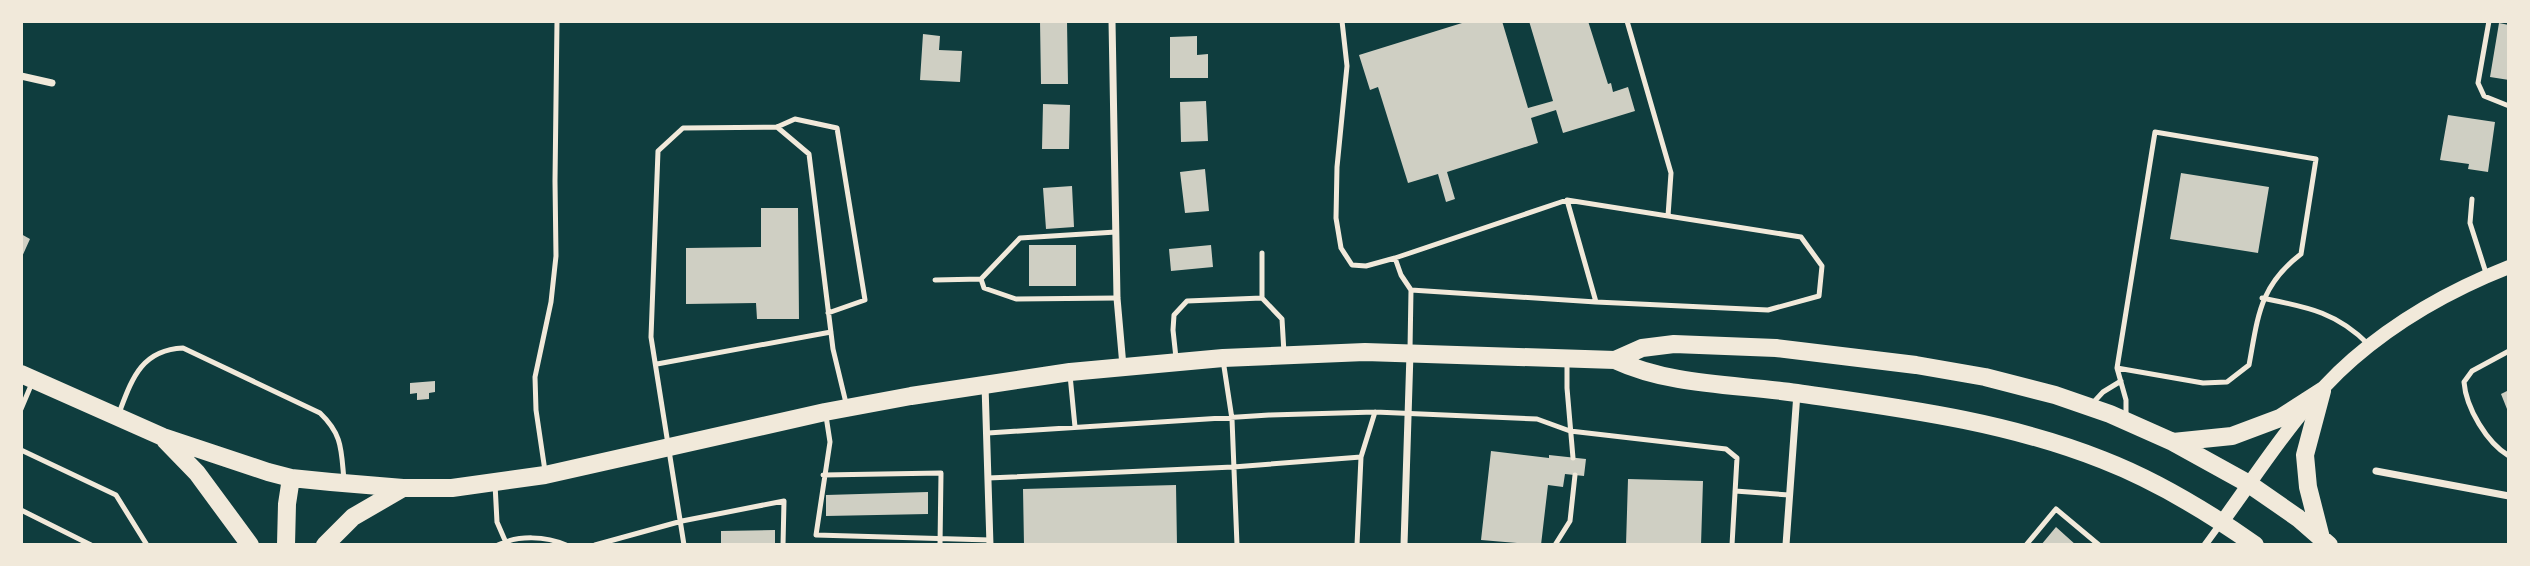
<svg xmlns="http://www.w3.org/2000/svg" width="2530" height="566" font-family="'Work Sans',sans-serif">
<rect width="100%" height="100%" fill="#0f3d3e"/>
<!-- building -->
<path fill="#cfcfc3" d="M1040,21H1067L1068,84H1041Z
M1462,21H1502L1528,108L1553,101L1529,21H1588L1608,84L1611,83L1613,92L1628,87L1635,111L1563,133L1556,110L1531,118L1538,143L1447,172L1455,199L1446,202L1438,174L1408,183L1378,87L1370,90L1359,55L1462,23Z
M2499,23L2509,25V80L2490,77Z
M923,34L940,36L939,50L962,51L960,82L920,80Z
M1197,36V55L1208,54V78H1170V37Z
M1206,101L1208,141L1181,142L1180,102Z
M1043,104L1070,105L1069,149H1042Z
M2448,115L2495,122L2488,172L2468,169L2469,164L2440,160Z
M1205,169L1209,211L1185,213L1180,172Z
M2181,173L2269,187L2258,253L2170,239Z
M1072,186L1074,227L1046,229L1043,188Z
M761,208H798L799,319H757L756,303L686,304V248L761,247Z
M21,234L30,239L21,259Z
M1029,245H1076V286H1029Z
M1211,245L1213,267L1171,271L1169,249Z
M435,381V392L429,393V399L417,400V393L410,394V383Z
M2509,390V414L2501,394Z
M1491,451L1549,458V455L1586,459L1584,476L1565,474L1563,487L1548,485L1541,545L1481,540Z
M1628,479L1703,481L1701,545H1626Z
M1176,485L1177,545H1024L1023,489Z
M928,492V514L826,516V495Z
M2056,527L2076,545H2041Z
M775,530V545H721V531Z"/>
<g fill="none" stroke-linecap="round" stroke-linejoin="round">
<!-- service -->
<path stroke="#f1e9da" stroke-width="5" d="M1342,21L1347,66L1337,167L1336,218L1341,248L1352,265L1366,266L1395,258L1567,200
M1627,21L1671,173L1668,216
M2489,21L2478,83L2484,96L2509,106
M777,127L809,154L833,349L846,403
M2472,199L2470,223L2486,273
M1395,258L1401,275L1411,290L1410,349
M981,279L984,288L1016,299L1117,298
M935,280L981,279L1020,238L1116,232
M1411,290L1596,302L1768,310L1819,296L1822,266L1801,237L1567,200L1596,302
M1262,298V253
M2262,298C2307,307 2337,312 2369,345
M2509,351L2472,371L2464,382C2466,408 2487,443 2509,456
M1176,358L1173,330L1174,315L1187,301L1262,298L1282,319L1284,353
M1223,360L1232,419L1237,545
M1567,361V388L1573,458
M657,364L831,332
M2117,368L2203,383L2227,382L2249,365C2258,317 2259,286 2301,254L2316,159L2155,132L2117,368L2126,400V417
M1070,375L1075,427
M2091,405L2103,392L2121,381
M21,409L32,383
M119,413C132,379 141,350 183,348L320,413C343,435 341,450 344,480
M826,416L830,442L816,535L990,540
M988,433L1269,415L1375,412L1537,419L1570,431L1726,449L1737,458L1732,545
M21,450L116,495L147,545
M545,471L536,410L535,377L551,302L556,256L555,181L557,21
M823,475L941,473L940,545
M988,478L1233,467L1361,457
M495,484L497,522L507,545
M1735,491L1789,495
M21,510L91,545
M498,545C518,535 546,536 566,545
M595,545L682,521L784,501L783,545
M684,545L651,337L658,151L683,128L777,127L795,119L837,128L865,300L828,313
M1357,545L1361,457L1375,412
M1555,545L1570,521L1575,475
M2026,545L2056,509L2099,545"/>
<!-- minor -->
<path stroke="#f1e9da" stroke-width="7" d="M1112,21L1117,298L1123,366
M21,76L52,83
M985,385L990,545
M2376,471L2509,496
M1404,545L1410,353
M1786,545L1797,393
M2205,545L2221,523"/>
<!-- secondary -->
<path stroke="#f1e9da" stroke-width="14" d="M2222,522C2262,467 2301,404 2353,359C2398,320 2453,289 2509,267"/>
<!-- primary -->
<path stroke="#f1e9da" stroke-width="18" d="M1615,360L1642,348L1674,344L1776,348L1916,365L1985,377L2055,395L2110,414L2173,442L2249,484L2298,518L2329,545
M21,374L163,437L268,472L291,478L331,482L403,488H452L545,475L825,412L911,396L1070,372L1223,358L1365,352L1615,360C1671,386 1736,384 1797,393C1900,408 2005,421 2103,460C2157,481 2208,512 2255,545
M165,440L197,473L250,545
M2173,442L2232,436L2280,418L2322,391
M2321,538L2308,487L2305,455L2322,391
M286,545L287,504L291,478
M325,545L353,517L403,488"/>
</g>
<!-- border -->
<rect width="2530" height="566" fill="none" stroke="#f1e9da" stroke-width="46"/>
</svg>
